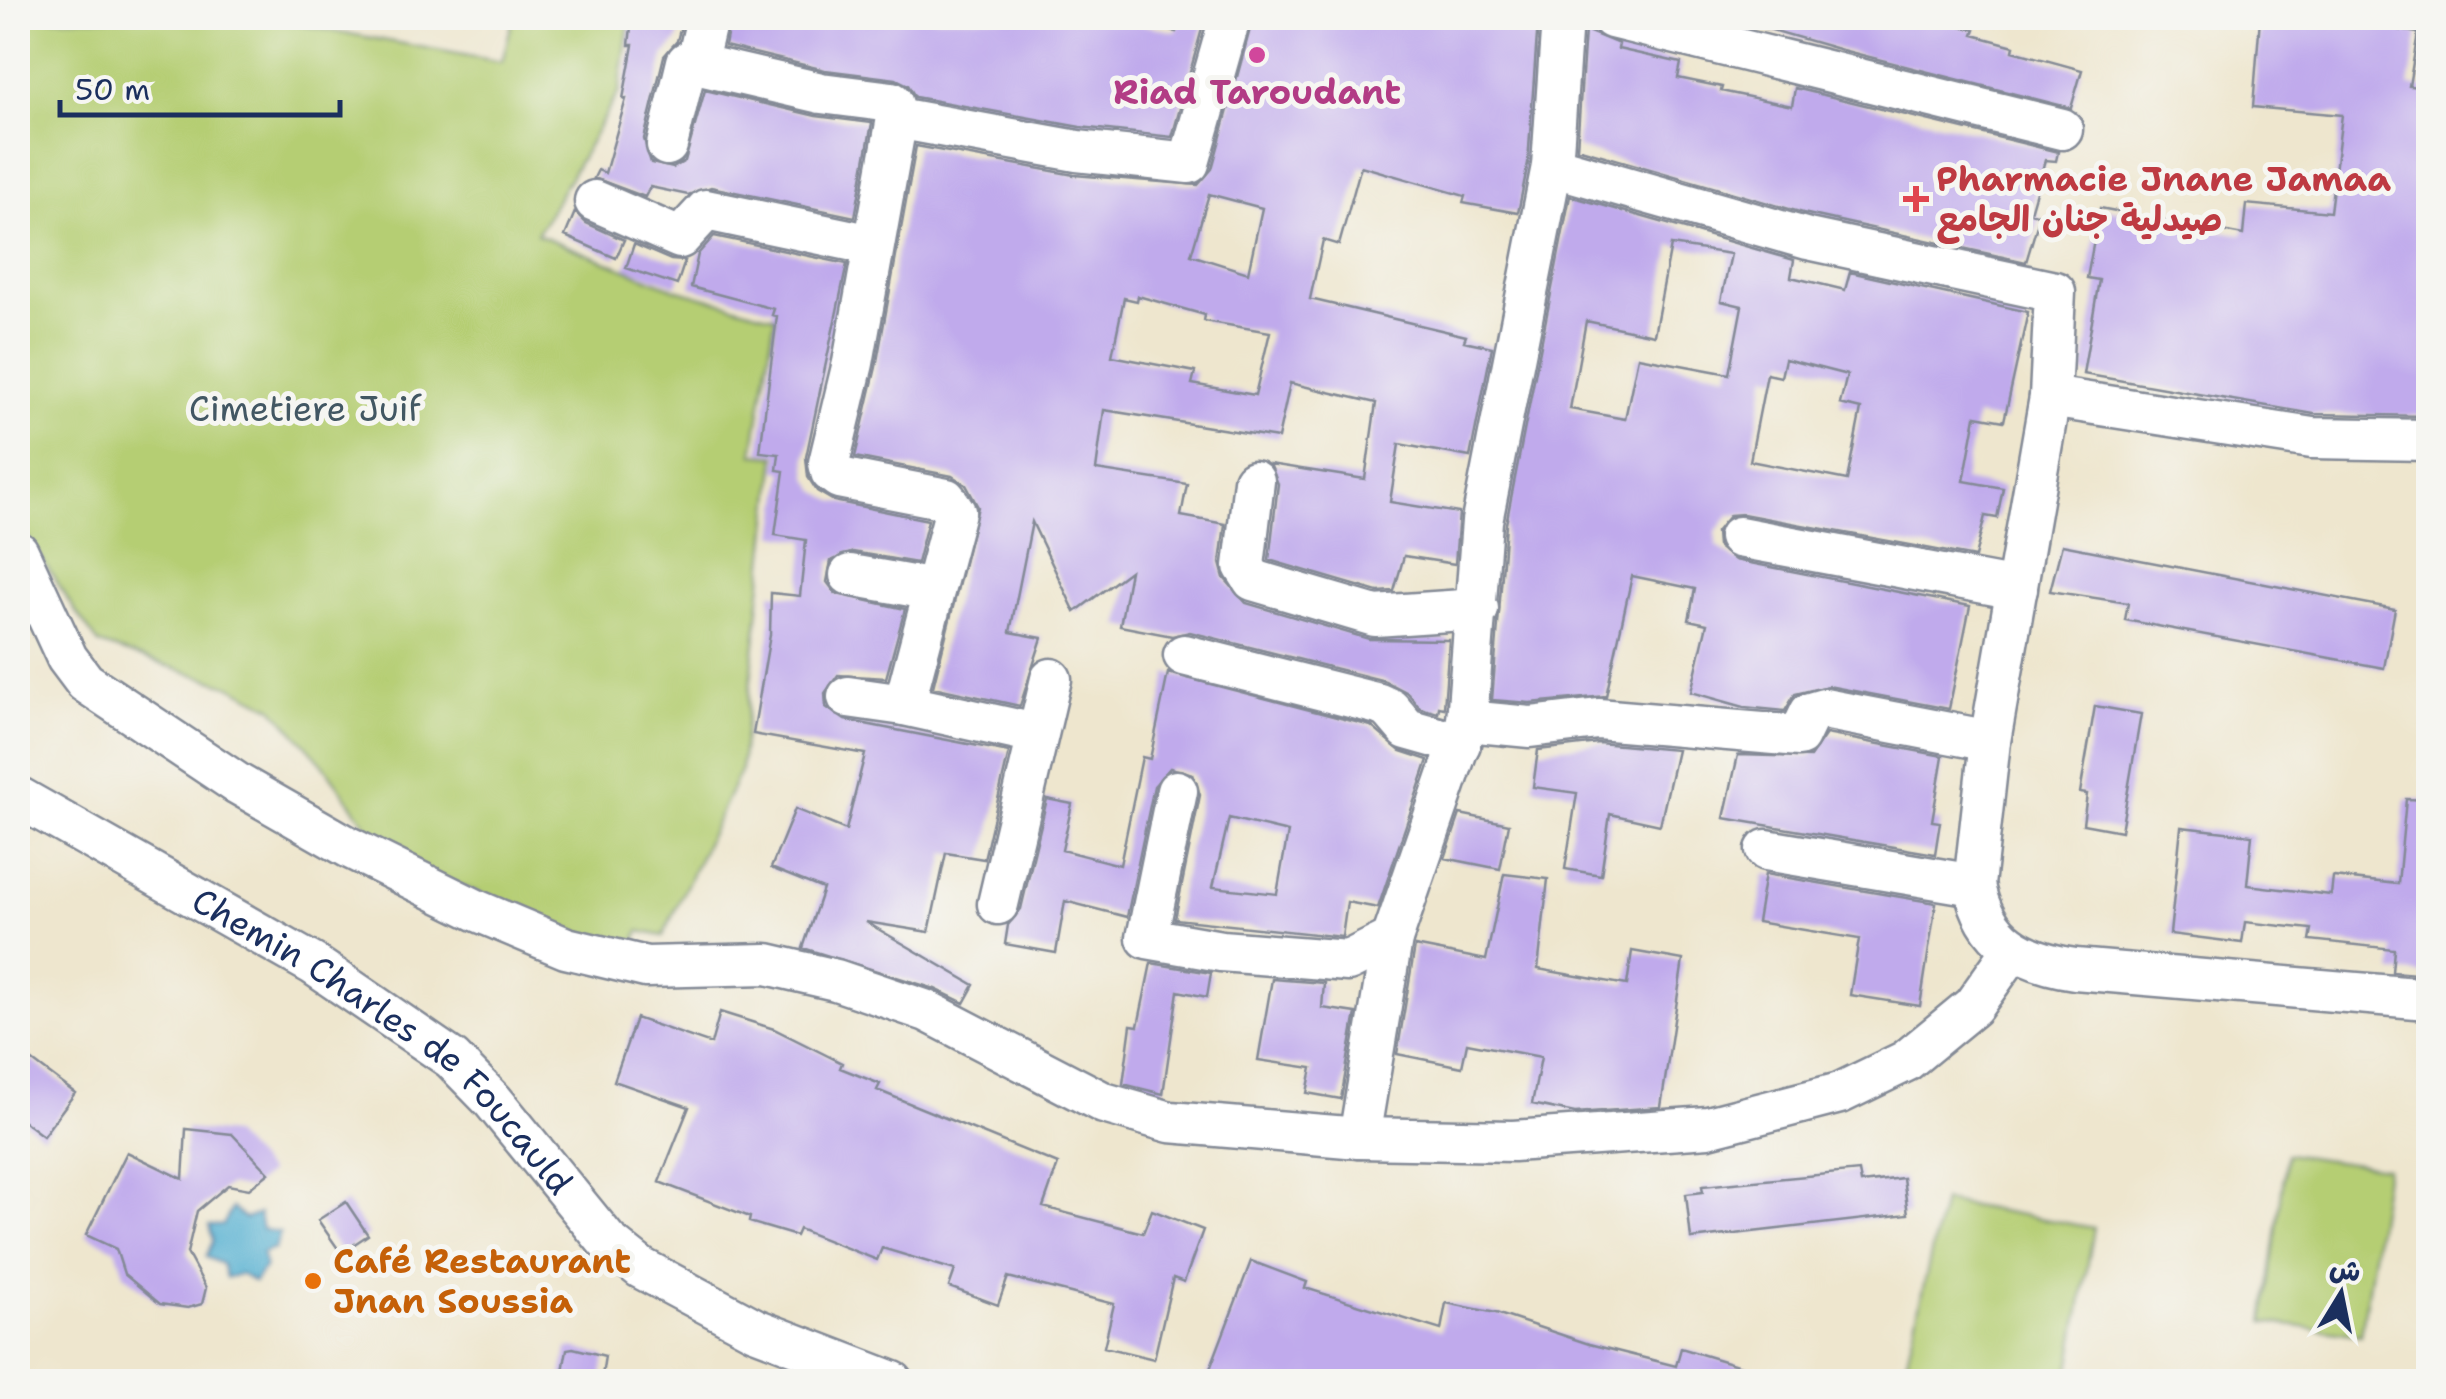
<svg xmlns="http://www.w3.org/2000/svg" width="2446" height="1399" font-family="'Shantell Sans','Playpen Sans Arabic',sans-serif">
<rect width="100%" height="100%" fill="#f6f6f2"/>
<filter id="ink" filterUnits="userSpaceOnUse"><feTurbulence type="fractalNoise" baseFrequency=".01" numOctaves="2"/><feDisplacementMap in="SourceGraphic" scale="20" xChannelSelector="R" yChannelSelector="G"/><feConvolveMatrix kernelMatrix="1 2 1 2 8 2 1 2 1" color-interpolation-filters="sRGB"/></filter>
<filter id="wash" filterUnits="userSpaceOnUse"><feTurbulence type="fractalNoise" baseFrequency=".0048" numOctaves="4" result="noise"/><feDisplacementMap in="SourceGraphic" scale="40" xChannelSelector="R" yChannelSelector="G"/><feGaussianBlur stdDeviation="2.25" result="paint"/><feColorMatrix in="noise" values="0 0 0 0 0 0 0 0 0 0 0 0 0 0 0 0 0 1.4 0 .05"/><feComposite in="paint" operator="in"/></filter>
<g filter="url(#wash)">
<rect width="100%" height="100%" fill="#eee6ce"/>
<!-- green -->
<path fill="#b5ce73" stroke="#687e68" stroke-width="2.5" d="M18,18H264L502,62L513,18H630L619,92L537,234L675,289L775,317L753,454L776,456L741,769L663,936L639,931L631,954L389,857L323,764L273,708L230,686L99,644L71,605L18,521Z
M2287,1154L2386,1168L2361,1335L2264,1322Z
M1943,1201L2094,1228L2068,1381H1902Z"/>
<!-- water -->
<path fill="#52afd0" stroke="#366f97" stroke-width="2.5" d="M232,1208L245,1219L259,1214L262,1229L280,1233L275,1249L262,1253L265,1267L254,1282L240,1274L226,1278L222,1264L206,1257L213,1241L209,1226L223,1225Z"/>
<g id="blocks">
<!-- building -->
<path fill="#c0aaec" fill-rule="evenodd" d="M632,18H683L677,41L664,56L644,139L651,163L673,168L685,161L705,90L816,116L872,123L855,217L711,187L688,195L650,187L645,197L594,178L598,170L605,173L626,99H623L633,45H629Z
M730,18H1112L1176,32L1179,18H1205L1172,137L1080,127L915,97L908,85L896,79L825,70L725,46Z
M1253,18L1538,20L1528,163L1518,213L1463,203L1465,196L1361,166L1339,245L1323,240L1310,299L1466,336L1464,341L1492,347L1470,457L1399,444L1390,502L1459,513L1455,564L1404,556L1394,591L1378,592L1269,560L1278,484L1270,464L1365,479L1376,403L1290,383L1278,438L1104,410L1096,470L1187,484L1181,516L1225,524L1220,563L1224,578L1246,603L1369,639L1449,640L1444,708L1439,707L1438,713L1420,708L1408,693L1385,681L1190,632L1172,636L1120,626L1130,571L1075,612L1032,522L1010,632L1042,638L1020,706L933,687L978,507L966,485L952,476L855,457L876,367L916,146L1074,175L1198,185L1212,169ZM1209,194L1262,208L1248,273L1191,255ZM1138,296L1205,315L1204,321L1270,332L1255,395L1192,384L1195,372L1112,356L1124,298L1137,301Z
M1759,18H1931L1975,30L1973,35L2014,46L2013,51L2082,70L2071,108L1842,50L1758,26Z
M2260,18H2325L2418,33L2409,86L2428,88V416L2314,414L2083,374L2099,280L2087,278L2100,208L2243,235L2246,204L2330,212L2342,115L2253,107Z
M1585,30L1619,44L1618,49L1681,63L1678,78L1722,87L1721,91L1792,106L1795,88L2058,152L2056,161L2045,160L2030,212L2040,215L2026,262L1803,213L1577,148Z
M1570,196L1794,260L1791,277L1845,290L1850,272L2028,312L2004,421L1976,416L1964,481L2003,488L1997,518L1985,516L1975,557L1743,514L1730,515L1716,532L1717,546L1735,560L1970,606L1949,709L1828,686L1795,694L1785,711L1744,707L1691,692L1707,624L1689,620L1695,589L1632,576L1606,696L1530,703L1492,700L1506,524ZM1671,245L1731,254L1721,301L1742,306L1729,374L1638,357L1625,419L1570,409L1586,321L1654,335ZM1785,359L1847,375L1840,404L1861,409L1847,480L1750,461L1767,374L1781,377Z
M575,212L586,223L624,240L616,258L565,236Z
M714,236L847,264L806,457L808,477L817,491L834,501L928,520L917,563L853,552L831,561L827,582L836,594L905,609L886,678L838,675L825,693L826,707L845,720L1009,752L984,859L946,853L929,932L866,922L974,985L964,1003L935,989L803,948L823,889L771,868L795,809L846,830L865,754L753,734L770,635L771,593L800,596L806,540L775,535L784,471L777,470L779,454L760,452L777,316L772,315L774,309L691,287L698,254Z
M634,244L671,260L685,261L677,285L626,268Z
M2062,545L2395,609L2384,668L2125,620L2128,603L2050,591Z
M1168,673L1371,726L1400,751L1428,760L1378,908L1347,902L1342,937L1175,919L1200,795L1193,774L1170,768L1154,786L1127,917L1065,901L1056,953L1005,944L1008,925L1021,909L1047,799L1072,804L1062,850L1120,865L1142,757L1150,759ZM1229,818L1288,832L1277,894L1213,887Z
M2095,706L2141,714L2121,831L2083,824L2087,794L2080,793Z
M1826,734L1943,756L1932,821L1940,822L1935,854L1724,818L1738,755L1810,757Z
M1598,743L1677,750L1660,825L1610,814L1601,875L1565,869L1577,793L1533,787L1538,750Z
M2406,799L2428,800V975L2392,972L2394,949L2310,940L2312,929L2245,922L2242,943L2170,934L2181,827L2252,835L2247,885L2331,895L2333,877L2398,884Z
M1460,814L1509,824L1500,869L1445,858Z
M1504,874L1548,879L1538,969L1627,985L1632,951L1683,960L1661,1107L1575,1113L1532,1104L1541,1057L1467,1043L1462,1067L1397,1054L1415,946L1486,960Z
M1765,874L1936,903L1920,1006L1850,995L1859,939L1757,922Z
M1151,963L1211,973L1207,997L1178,991L1163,1094L1123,1084L1131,1025L1138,1026Z
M1272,979L1324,983L1322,1008L1356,1013L1341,1099L1307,1093L1312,1068L1258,1060Z
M720,1012L774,1029L842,1063L840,1068L880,1084L877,1090L1058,1164L1043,1207L1143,1233L1152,1210L1203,1230L1184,1282L1173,1278L1154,1359L1104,1347L1114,1304L1008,1277L998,1305L949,1287L955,1270L882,1248L877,1260L799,1229L796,1236L749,1222L750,1217L659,1182L689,1107L614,1081L636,1018L711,1044Z
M18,1050L75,1093L43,1136L18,1117Z
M186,1129L232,1134L269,1173L249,1189L228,1185L197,1211L187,1253L206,1288L202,1304L188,1308L160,1304L124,1274L116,1249L86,1235L127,1152L183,1179Z
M1859,1171L1861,1183L1903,1178L1908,1214L1691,1239L1686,1194L1703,1192L1702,1186Z
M346,1202L368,1235L341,1253L318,1220Z
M1251,1261L1307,1282L1305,1288L1441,1330L1446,1303L1496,1313L1589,1344L1676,1366L1681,1348L1767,1374L1766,1382H1205Z
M573,1348L605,1356L601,1382H561L567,1349Z"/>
</g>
</g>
<g filter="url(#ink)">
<use href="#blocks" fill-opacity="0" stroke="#848a96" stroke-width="2.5"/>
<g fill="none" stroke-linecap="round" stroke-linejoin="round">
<!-- minor casing -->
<g stroke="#848a96" stroke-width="45">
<g id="minor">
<path d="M1562,18L1552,166L1808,239L2055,292L2050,397L1990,741L1974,885C1985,941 2022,961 2075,969L2428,999"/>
<path d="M1612,18L2062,129"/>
<path d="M696,66L707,18"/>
<path d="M667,145L687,62L821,93L892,102L897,118L1077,151L1189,163L1230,18"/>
<path d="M595,201L680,238L706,210L873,245"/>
<path d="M2050,397L2312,438L2428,440"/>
<path d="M1254,481L1244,566L1253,580L1375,616L1478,609"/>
<path d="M1739,537L2017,589"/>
<path d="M18,552L67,658L85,682L238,784L350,848L478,911L566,948L646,967L767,964L836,980L927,1011L1104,1103L1170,1122L1359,1138L1513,1141L1708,1127L1840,1093L1906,1061L1973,1006L2012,951"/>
<path d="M850,575L934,590"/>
<path d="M1184,655L1379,704L1390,709L1407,729L1460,744"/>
<path d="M848,697L904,705L955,512L946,499L839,478L831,472L829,463L853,363L897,118"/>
<path d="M904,705L1036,734"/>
<path d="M1467,721L1530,727L1598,719L1799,736L1810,713L1824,709L1990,741"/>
<path d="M1177,791L1147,938L1221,951L1348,961L1392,939"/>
<path id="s1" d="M18,797L313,964L452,1059L493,1101L607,1241L641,1268L755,1329L893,1382"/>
<path d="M1766,850L1974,885"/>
<path d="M998,904L1051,679"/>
<path d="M1359,1138L1392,939L1467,721L1482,521L1552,166"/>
</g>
</g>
<!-- minor -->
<use href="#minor" stroke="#fff" stroke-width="40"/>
</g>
</g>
<!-- markers -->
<circle fill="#d1479c" stroke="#f6f6f2" stroke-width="4" cx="1257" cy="55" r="10"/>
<path fill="#e0444e" stroke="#f6f6f2" stroke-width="4" d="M1911 184h10v10h10v10h-10v10h-10v-10h-10v-10h10z"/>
<circle fill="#e8710a" stroke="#f6f6f2" stroke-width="4" cx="313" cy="1281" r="10"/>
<g text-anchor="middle" stroke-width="10" stroke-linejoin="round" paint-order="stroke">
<!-- hotel labels -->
<g font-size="35" font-weight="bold" fill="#b23c85" stroke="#f6f6f2">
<text x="1257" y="104">Riad Taroudant</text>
</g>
<!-- health labels -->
<g font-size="35" font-weight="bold" fill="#be3a42" stroke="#f6f6f2" text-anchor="start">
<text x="1936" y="191">Pharmacie Jnane Jamaa<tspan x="1936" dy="40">صيدلية جنان الجامع</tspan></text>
</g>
<!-- park labels -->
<g font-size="35" fill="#425763" stroke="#f6f6f2">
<text x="305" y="421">Cimetiere Juif</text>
</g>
<!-- street labels -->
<g font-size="35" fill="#1b2f5e" stroke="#f6f6f2">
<text dy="12" stroke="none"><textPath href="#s1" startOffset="442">Chemin Charles de Foucauld</textPath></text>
</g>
<!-- food labels -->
<g font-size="35" font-weight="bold" fill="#c56008" stroke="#f6f6f2" text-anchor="start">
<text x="333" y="1273">Café Restaurant<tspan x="333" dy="40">Jnan Soussia</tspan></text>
</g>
</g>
<!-- margin -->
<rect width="2446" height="1399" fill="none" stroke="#f6f6f2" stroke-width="60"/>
<!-- north arrow -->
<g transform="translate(2341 1294) rotate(10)" stroke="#f6f6f2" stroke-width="8" paint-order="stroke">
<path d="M0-8L18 38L0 25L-18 38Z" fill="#1b2f5e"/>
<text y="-15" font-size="28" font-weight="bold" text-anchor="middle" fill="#1b2f5e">ش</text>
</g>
<!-- scale -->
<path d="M60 100v15h280v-15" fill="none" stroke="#1b2f5e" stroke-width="5"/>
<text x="75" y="100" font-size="30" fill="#1b2f5e" stroke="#f6f6f2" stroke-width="8" paint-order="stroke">50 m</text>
</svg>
